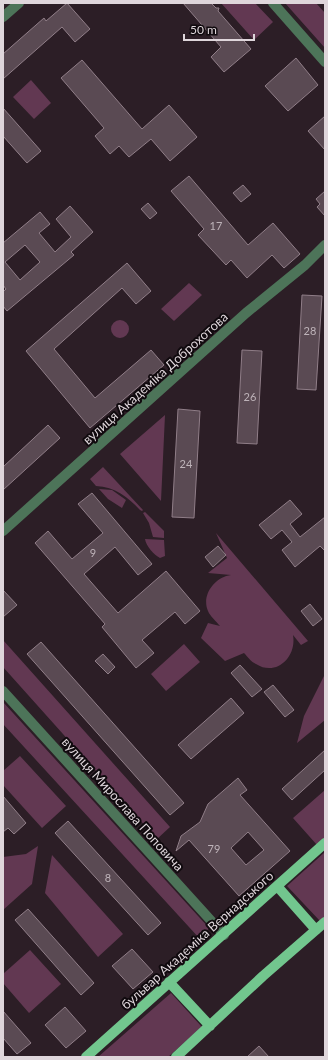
<svg xmlns="http://www.w3.org/2000/svg" width="328" height="1060" font-family="Lato,sans-serif">
<rect width="100%" height="100%" fill="#2c1e26"/>
<!-- green -->
<path fill="#623852" d="M221,3H255L273,22L254,40Z
M285,3H316L325,13V48Z
M31,80L51,103L34,119L13,97Z
M189,283L202,295L174,321L161,309Z
M111 329a9 9 0 1 1 18 0a9 9 0 1 1-18 0Z
M165,415L161,501L120,454Z
M103,467L143,510L142,511L140,510C128,497 115,487 96,486L90,479Z
M99,489L112,490L126,500L122,508L108,499Z
M145,512L164,531V538L153,537L149,523L143,513Z
M216,533L308,641L301,645L293,635C297,657 276,677 256,664C251,662 248,657 244,653L225,661L201,638L208,623L220,626C216,621 210,616 208,611C201,595 215,577 231,575L208,573L227,558Z
M145,539L164,540L165,556L160,558C154,555 146,546 145,539Z
M3,640L170,827L157,839L3,667Z
M184,644L200,662L166,691L151,674Z
M325,674V720L297,743L304,716Z
M3,702L209,928L200,939L3,724Z
M20,756L66,806L42,828L3,785V771Z
M325,790V838L317,845L293,818Z
M38,846L32,884L3,910V857L26,854Z
M325,852V917L320,921L287,886Z
M52,855L123,934L98,957L45,893Z
M30,950L61,984L29,1013L3,983V974Z
M171,993L202,1027L168,1057H98Z"/>
<!-- building -->
<path fill="#5a4a53" stroke="#907e88" fill-rule="evenodd" d="M67,3L90,29L75,42L62,27L3,79V54L44,18L46,21Z
M183,3H211L216,8H219L218,11L251,49L224,72L211,57L221,47Z
M296,58L318,85L288,111L265,86Z
M82,60L142,129L169,105L197,137L170,161L151,139L129,157L119,146L110,154L95,136L104,128L61,78Z
M3,108L41,151L27,163L3,136Z
M325,116V150L308,131Z
M189,176L248,245L273,223L300,254L284,268L272,255L247,278L231,260L226,265L198,235L204,229L171,191Z
M243,185L251,194L241,202L233,193Z
M325,191V216L317,207L320,204L316,199Z
M148,203L157,213L150,219L141,209Z
M70,206L93,232L71,252L74,255L7,311L3,306V292L6,289L3,285V243L40,212L50,224L39,233L55,252L71,237L56,219ZM25,245L40,262L20,280L5,262Z
M127,263L151,291L136,304L122,288L54,349L95,398L151,350L164,365L90,428L26,351Z
M302,295L322,296L316,390L297,389Z
M242,350L262,351L257,444L237,443Z
M178,409L200,411L194,518L172,517Z
M48,425L60,438L3,490V467Z
M92,493L152,564L138,575L115,547L84,574L118,613L166,571L200,611L185,624L175,612L142,640L154,653L136,668L102,627L105,624L35,543L48,531L72,559L103,533L78,504Z
M290,500L302,514L290,524L300,537L325,517V551L320,546L295,567L282,550L292,542L282,530L271,539L259,525Z
M218,546L226,555L213,567L205,557Z
M3,590L17,605L3,617Z
M310,604L322,619L313,626L301,611Z
M41,642L184,803L170,815L27,654Z
M103,654L115,667L108,674L95,661Z
M240,665L262,689L252,697L231,673Z
M273,685L294,710L285,717L264,692Z
M231,698L244,713L191,759L178,745Z
M325,750V770L292,800L282,789Z
M238,778L247,790L240,795L290,851L239,896L189,840L176,851L181,836L200,822L208,804ZM248,832L264,850L246,865L231,848Z
M3,796L26,823L14,834L8,828L3,832Z
M68,821L161,923L148,935L55,833Z
M28,909L94,983L81,995L15,920Z
M132,949L153,972L133,989L112,966Z
M65,1007L86,1031L66,1048L45,1025Z
M3,1011L31,1043L17,1054L3,1038Z
M259,1046L269,1057H247Z"/>
<g fill="none" stroke-linecap="round" stroke-linejoin="round">
<!-- minor -->
<path stroke="#4d7459" stroke-width="10" d="M273,3L325,62
M3,17L19,3
M3,531L246,313L305,265L325,245
M3,691L224,935"/>
<!-- major -->
<path stroke="#72c68e" stroke-width="10" d="M277,886L316,930
M169,982L210,1026
M86,1057L325,843
M176,1057L263,976L325,922"/>
</g>
<g text-anchor="middle" stroke-width="4" stroke-linejoin="round" paint-order="stroke">
<!-- number labels -->
<g font-size="11" fill="#beb3b9">
<text x="216" y="230">17</text>
<text x="310" y="335">28</text>
<text x="250" y="401">26</text>
<text x="186" y="468">24</text>
<text x="93" y="557">9</text>
<text x="214" y="853">79</text>
<text x="108" y="882">8</text>
</g>
<!-- street labels -->
<g font-size="13" fill="#dfd6db" stroke="#100a0e">
<text transform="translate(155 378) rotate(-42)" y="5">вулиця Академіка Доброхотова</text>
<text transform="translate(123 804) rotate(48)" y="5">вулиця Мирослава Поповича</text>
<text transform="translate(197 940) rotate(-42)" y="5">бульвар Академіка Вернадського</text>
</g>
</g>
<!-- border -->
<rect width="328" height="1060" fill="none" stroke="#dfd6db" stroke-width="8"/>
<!-- scale -->
<path d="M184 34v6h70v-6" fill="none" stroke="#dfd6db" stroke-width="2"/>
<text x="190" y="34" font-size="12" fill="#dfd6db" stroke="#100a0e" stroke-width="3" paint-order="stroke">50 m</text>
</svg>
